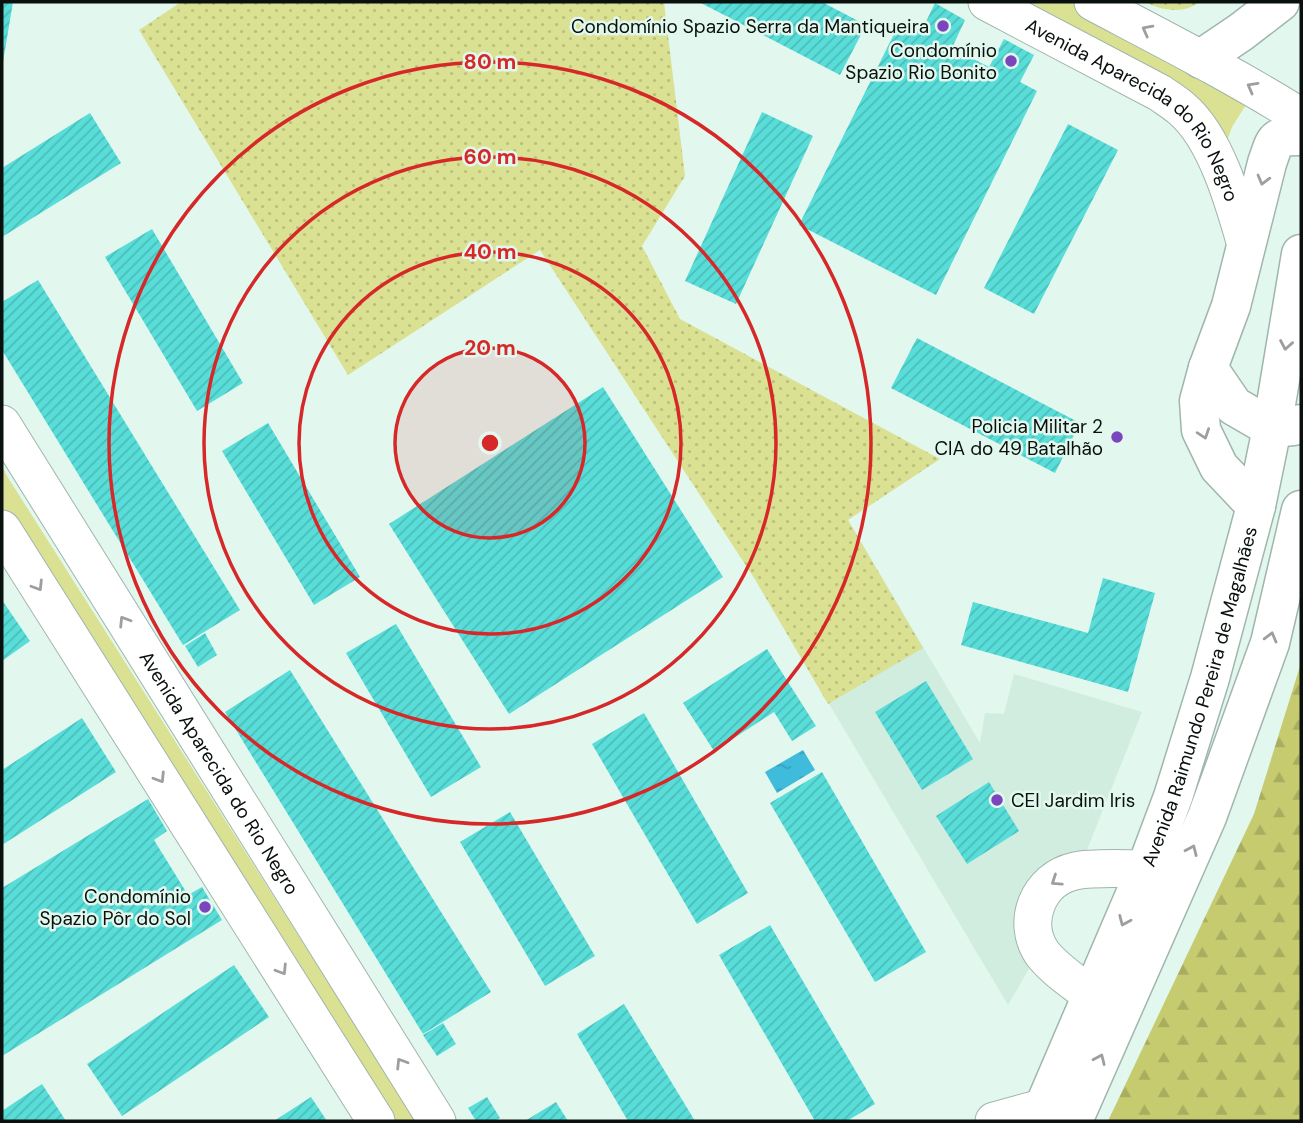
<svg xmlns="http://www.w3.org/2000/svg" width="1303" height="1123" font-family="'DM Sans',sans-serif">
<defs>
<pattern id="forest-firs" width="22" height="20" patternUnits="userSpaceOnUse" patternTransform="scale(1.75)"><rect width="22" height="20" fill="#c6cb70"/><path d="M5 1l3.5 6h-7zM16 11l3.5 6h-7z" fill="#a9ad60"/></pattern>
<pattern id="park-dots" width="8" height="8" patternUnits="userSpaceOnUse" patternTransform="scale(1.75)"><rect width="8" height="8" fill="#dbe192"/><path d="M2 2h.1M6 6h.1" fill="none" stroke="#bbc07d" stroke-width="1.8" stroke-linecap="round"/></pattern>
<pattern id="water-ripples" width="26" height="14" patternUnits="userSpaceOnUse" patternTransform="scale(1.75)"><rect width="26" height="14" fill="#3fbbdc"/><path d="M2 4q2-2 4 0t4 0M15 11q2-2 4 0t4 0" fill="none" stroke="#36a0bc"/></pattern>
<pattern id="building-hatch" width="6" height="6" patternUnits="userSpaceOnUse" patternTransform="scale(1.75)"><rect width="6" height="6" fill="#58ddd9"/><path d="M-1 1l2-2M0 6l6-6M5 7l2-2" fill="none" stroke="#4bbdb9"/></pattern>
</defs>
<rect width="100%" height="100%" fill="#e2f8ee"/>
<!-- built -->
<path fill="#d0ede0" d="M848,520L980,743L985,713L1004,714L1014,674L1142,712L1085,855L1021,951L1030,967L1008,1005L756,581Z"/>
<!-- grass -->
<path fill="#dbe192" d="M1018,2H1071L1249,100L1232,127L1224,150Z
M2,466L7,476L416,1121H385L2,515Z"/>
<!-- forest -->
<path fill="url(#forest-firs)" d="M1301,663V1121H1108L1254,814Z"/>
<!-- park -->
<path fill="url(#park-dots)" d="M181,2H664L685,176L642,246L680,319L940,459L848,520L923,648L828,704L756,581L540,250L348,375L139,30Z
M1145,2H1199C1183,15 1161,10 1145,2Z"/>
<!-- water -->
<path fill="url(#water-ripples)" d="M803,750L815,770L777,793L765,772Z"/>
<!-- building -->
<path fill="url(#building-hatch)" d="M2,2H13L3,62H2Z
M699,2H822L866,25L840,75Z
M935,3L965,20L952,48L989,67L1004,39L1034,55L1020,82L1037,91L936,295L799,225L900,22L921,32Z
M762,112L813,136L736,304L685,281Z
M90,113L121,163L2,237V168Z
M1068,124L1118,150L1034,314L984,288Z
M152,229L243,383L197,411L105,257Z
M38,280L240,610L183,645L2,350V302Z
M917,338L1080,423L1055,473L891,388Z
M603,387L723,577L509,714L389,524Z
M268,423L360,577L314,605L222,451Z
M1103,578L1155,593L1128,692L961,645L973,602L1088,633Z
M2,600L30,641L2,661Z
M396,624L481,767L431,797L346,653Z
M205,633L217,655L198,667L185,646Z
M767,649L816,726L792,741L774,712L714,751L683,703Z
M290,670L491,992L423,1034L225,712Z
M926,681L973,759L922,790L875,712Z
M644,713L748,893L697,924L592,744Z
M82,718L116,772L2,845V770Z
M822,772L926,952L875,982L770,803Z
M989,782L1019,831L967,864L936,816Z
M148,799L167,831L154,840L188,895L202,887L222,920L2,1056V888Z
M510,812L595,956L545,986L460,842Z
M770,925L875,1104L847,1121H815L719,955Z
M234,965L269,1017L122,1116L87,1064Z
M624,1004L695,1121H628L577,1034Z
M443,1023L456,1044L437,1056L423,1035Z
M42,1084L66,1121H2V1111Z
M311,1097L327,1121H274Z
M487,1097L500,1118L494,1121H476L468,1108Z
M556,1102L568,1121H525Z"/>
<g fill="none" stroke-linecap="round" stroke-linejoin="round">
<!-- minor casing -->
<g stroke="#a0b5ab" stroke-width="39">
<g id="minor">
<path id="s1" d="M987,2L1160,93C1167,98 1175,103 1182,109C1216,138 1234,203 1246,245"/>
<path d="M1093,2C1163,39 1234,75 1301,117"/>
<path id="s2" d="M2,424L437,1121"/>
<path d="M2,529L376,1121"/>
<path d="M1092,996C1076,983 1055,970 1042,953C1021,922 1038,879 1075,871C1095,867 1125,869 1146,869"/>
<path d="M994,1121L1045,1107"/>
</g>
</g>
<!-- major casing -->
<g stroke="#a0b5ab" stroke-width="41">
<g id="major">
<path d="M1201,59L1241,32L1280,2"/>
<path d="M1208,368L1234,406L1272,428L1293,426L1301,424"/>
<path d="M1256,506L1219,467L1201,430L1199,401L1208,368L1231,306L1267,163C1276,138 1273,136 1301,136"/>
<path id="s3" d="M1038,1121L1146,869L1173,797L1210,678L1256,506L1272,428L1301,254"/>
<path d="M1073,1121L1207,817L1270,643L1301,510"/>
</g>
</g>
<!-- minor -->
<use href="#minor" stroke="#fff" stroke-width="37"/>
<!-- major -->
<use href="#major" stroke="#fff" stroke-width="38"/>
</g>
<!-- one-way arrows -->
<defs><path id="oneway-chevron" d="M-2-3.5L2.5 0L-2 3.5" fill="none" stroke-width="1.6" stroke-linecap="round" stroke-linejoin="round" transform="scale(1.75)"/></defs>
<g stroke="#9d9f9e">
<use href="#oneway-chevron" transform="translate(1147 30) rotate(-152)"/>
<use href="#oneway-chevron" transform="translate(1252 87) rotate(-151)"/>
<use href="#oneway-chevron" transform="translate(1263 180) rotate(105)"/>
<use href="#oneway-chevron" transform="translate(1286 345) rotate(100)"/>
<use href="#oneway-chevron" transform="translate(1204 434) rotate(71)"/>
<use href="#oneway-chevron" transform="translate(38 586) rotate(58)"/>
<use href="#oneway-chevron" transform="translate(124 621) rotate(-122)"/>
<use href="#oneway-chevron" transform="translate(1271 637) rotate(-75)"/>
<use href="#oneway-chevron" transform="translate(160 778) rotate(58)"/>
<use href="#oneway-chevron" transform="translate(1192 850) rotate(-66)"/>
<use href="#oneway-chevron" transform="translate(1056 881) rotate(146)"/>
<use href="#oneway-chevron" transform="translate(1124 921) rotate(113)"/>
<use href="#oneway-chevron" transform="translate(282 970) rotate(58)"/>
<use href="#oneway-chevron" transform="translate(1100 1059) rotate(-66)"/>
<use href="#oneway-chevron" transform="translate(401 1063) rotate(-122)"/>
</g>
<!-- distance rings -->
<circle cx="490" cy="443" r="95" fill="#d62828" fill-opacity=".12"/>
<g fill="none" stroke="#d62828" stroke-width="3.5">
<circle cx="490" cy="443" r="95"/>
<circle cx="490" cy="443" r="191"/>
<circle cx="490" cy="443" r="286"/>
<circle cx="490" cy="443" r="381"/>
</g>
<!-- markers -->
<g fill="#7a46be" stroke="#e2f8ee" stroke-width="2.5">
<circle cx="943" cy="26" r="7"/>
<circle cx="1011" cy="61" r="7"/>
<circle cx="1117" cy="437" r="7"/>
<circle cx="997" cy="800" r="7"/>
<circle cx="205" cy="907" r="7"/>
</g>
<g text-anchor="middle" stroke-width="5" stroke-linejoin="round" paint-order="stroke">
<!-- poi labels -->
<g font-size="19" fill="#09100d" stroke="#e2f8ee" text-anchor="end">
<text x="929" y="33">Condomínio Spazio Serra da Mantiqueira</text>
<text x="997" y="57">Condomínio<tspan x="997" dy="22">Spazio Rio Bonito</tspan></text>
<text x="1103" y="433">Policia Militar 2<tspan x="1103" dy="22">CIA do 49 Batalhão</tspan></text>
<text x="1011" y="807" text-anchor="start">CEI Jardim Iris</text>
<text x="191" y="903">Condomínio<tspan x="191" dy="22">Spazio Pôr do Sol</tspan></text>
</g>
<!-- street labels -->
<g font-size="19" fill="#09100d" stroke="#e2f8ee">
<text dy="7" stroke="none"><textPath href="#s1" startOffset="187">Avenida Aparecida do Rio Negro</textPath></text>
<text dy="7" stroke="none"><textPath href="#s3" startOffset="455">Avenida Raimundo Pereira de Magalhães</textPath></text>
<text dy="7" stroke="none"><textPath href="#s2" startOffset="411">Avenida Aparecida do Rio Negro</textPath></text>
</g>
</g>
<circle cx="490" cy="443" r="10" fill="#d62828" stroke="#e2f8ee" stroke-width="3.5"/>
<g font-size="21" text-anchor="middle" font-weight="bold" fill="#d62828" stroke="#e2f8ee" stroke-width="5" stroke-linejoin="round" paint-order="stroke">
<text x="490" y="69">80 m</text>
<text x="490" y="164">60 m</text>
<text x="490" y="259">40 m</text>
<text x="490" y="355">20 m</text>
</g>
<!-- border -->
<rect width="1303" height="1123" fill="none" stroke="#09100d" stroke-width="7"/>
</svg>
